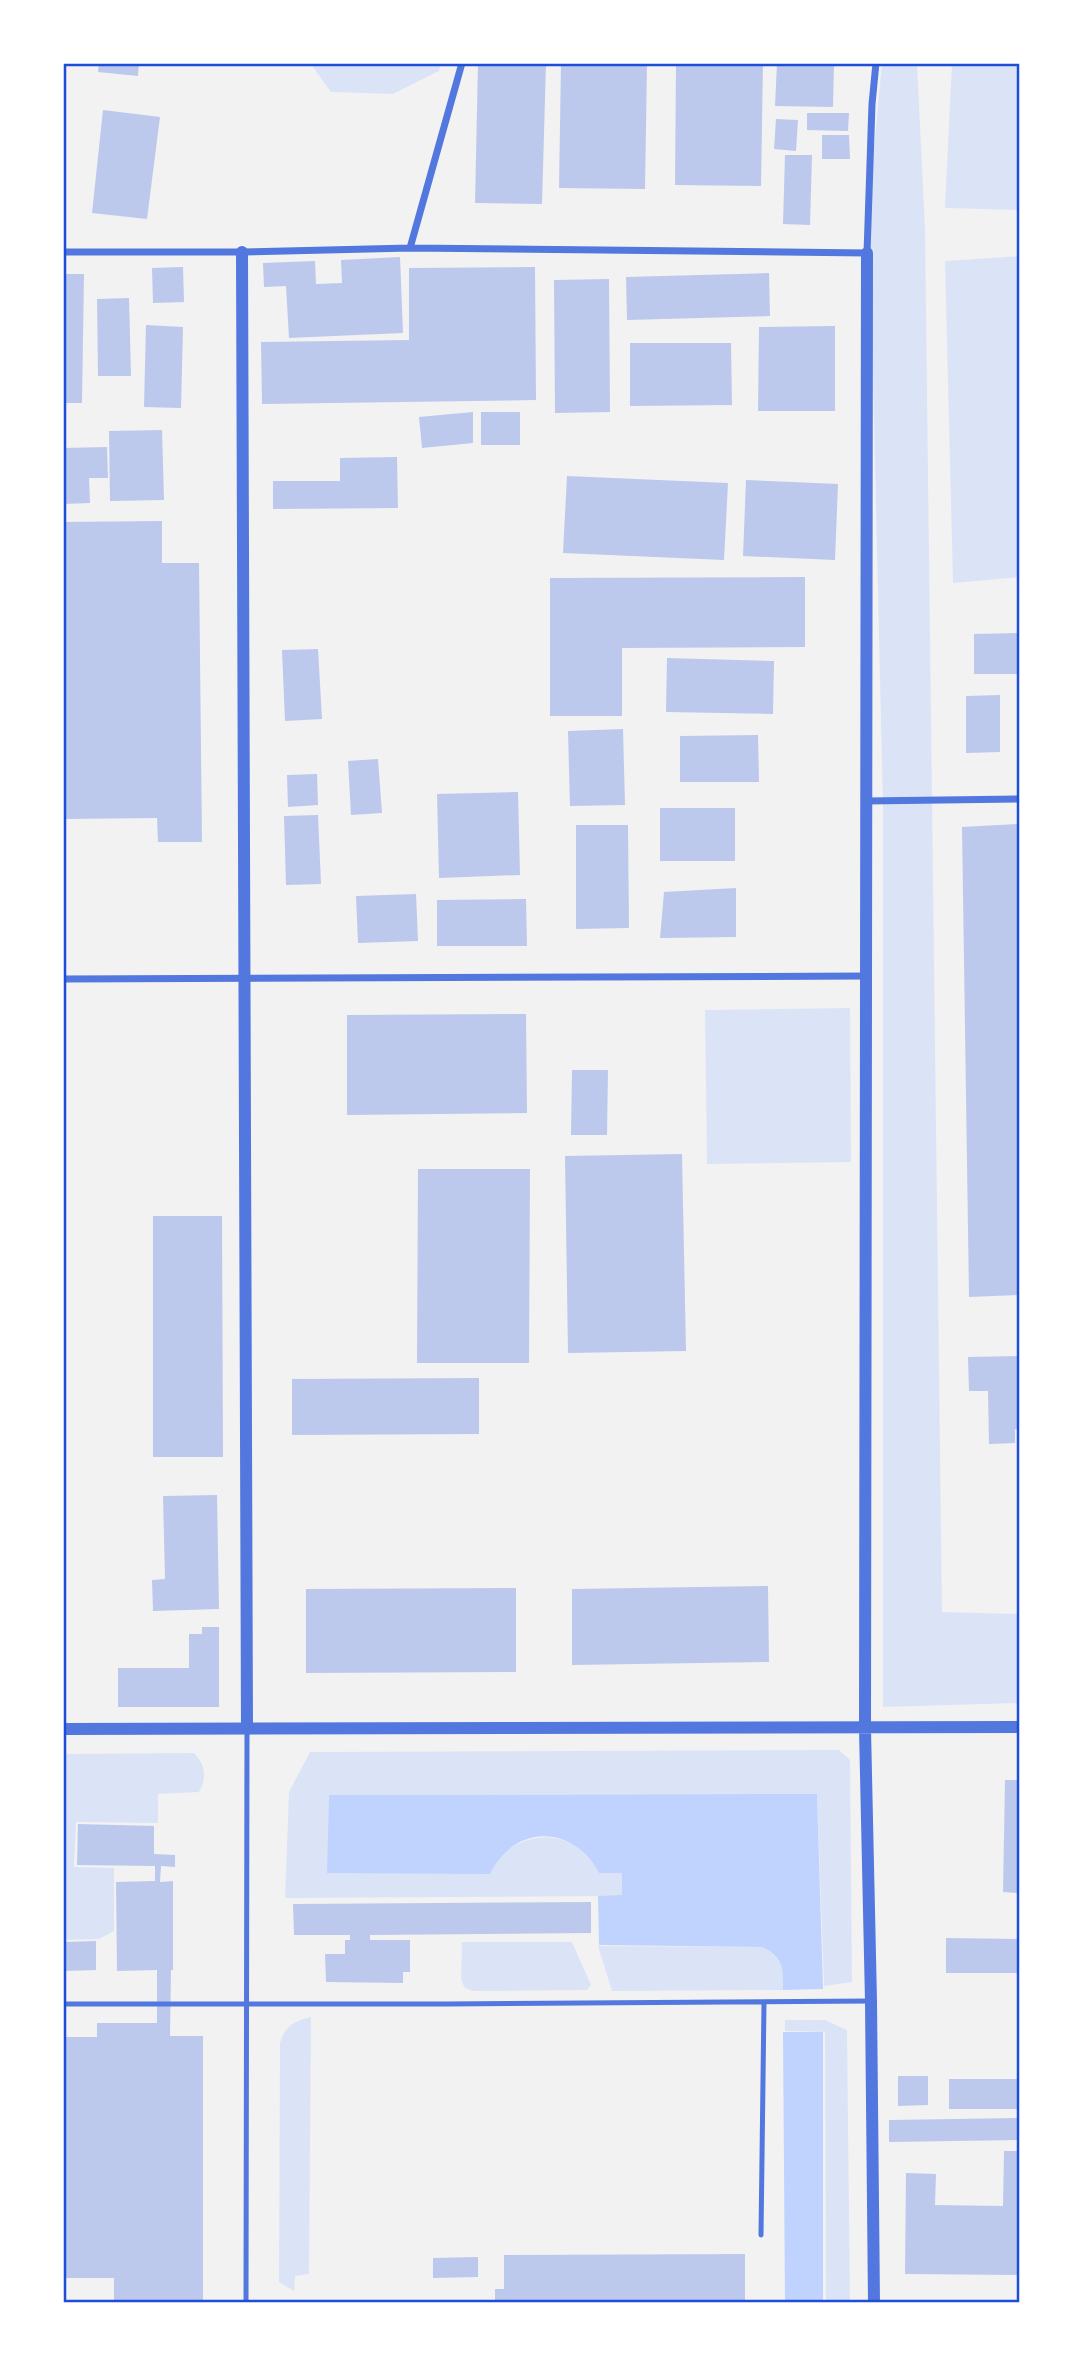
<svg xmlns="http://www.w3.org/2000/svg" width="1083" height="2366" font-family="Poppins,sans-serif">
<rect width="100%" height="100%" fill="#f2f2f2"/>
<!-- green -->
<path fill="#dbe4f7" d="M310,63H441L439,71L393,94L331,92Z
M882,63H917L925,229L942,1612L1020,1614V1703L883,1707V808L869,204Z
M952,63H1020V210L945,208Z
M1020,256V577L953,583L945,261Z
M850,1008L851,1162L707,1164L705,1010Z
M839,1750L850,1760L852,1982L824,1986L817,1794L329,1795L328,1873L498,1857C533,1827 576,1830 599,1873L622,1872V1896L285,1898L289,1792L310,1752Z
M194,1753C206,1765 207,1778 199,1792L158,1794V1823L76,1822L74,1867L114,1868V1931L99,1939L63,1940V1754Z
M462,1942H572L591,1985L587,1990L472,1991L464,1987L461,1979Z
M598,1946L762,1947C784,1957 783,1969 783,1990L612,1991Z
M311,2017L309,2274L295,2276L294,2291L279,2282L280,2043C285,2026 294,2021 311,2017Z
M785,2020H825L847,2030L850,2303H826L825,2032L785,2031Z"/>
<!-- water -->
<path fill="#bfd3fe" d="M817,1794L823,1989L783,1990C783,1969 784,1957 762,1947L599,1945L598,1896L622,1895V1873H599C573,1824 514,1824 490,1874L327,1873L329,1795Z
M783,2032H823V2303H785Z"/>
<!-- building -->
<path fill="#bdc9ec" d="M99,63H139L138,76L98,72Z
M478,63H546L542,204L475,203Z
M561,63H647L645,189L559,188Z
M676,63H763L761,186L675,185Z
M777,63H834L833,107L775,106Z
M103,110L160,117L147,219L92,213Z
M807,113H849L848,131L807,130Z
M776,119L798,120L796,151L774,149Z
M822,135H849L850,159H822Z
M785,155H812L810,225L783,224Z
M400,257L403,333L289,338L286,286L264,287L263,263L315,261L316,284L342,283L341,260Z
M183,267L184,302L153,303L152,268Z
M535,267L536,400L262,404L261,342L409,340V268Z
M769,273L770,316L627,320L626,277Z
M63,274H84L82,403H63Z
M609,279L610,412L555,413L554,280Z
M129,298L131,376H98L97,299Z
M146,325L183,327L181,408L144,407Z
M835,326V411H758L759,327Z
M630,343H731L732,405L630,406Z
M473,412V443L422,448L419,417Z
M481,412H520V445H481Z
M162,430L164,500L110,501L109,431Z
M107,447L108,478H89L90,503L63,504V448Z
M397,457L398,508L273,509V481H340V458Z
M567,476L728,483L724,560L563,553Z
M746,480L838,484L835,560L743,556Z
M162,521V563H199L202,842H158L157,818L63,819V522Z
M805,577V647L622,648V716H550V578Z
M1020,633V674H974V634Z
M318,649L322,719L285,721L282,650Z
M667,658L774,661L773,714L666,712Z
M1000,695V752L966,753V696Z
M623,729L625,805L570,806L568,731Z
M758,735L759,782H680V736Z
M378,759L382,813L351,815L348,761Z
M317,774L318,805L288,807L287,775Z
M518,792L520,875L439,878L437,794Z
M660,808H735V861H660Z
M318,815L321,884L286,885L284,816Z
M1020,824V1295L969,1297L962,827Z
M576,825H628L629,928L576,929Z
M736,888V937L660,938L664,892Z
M416,894L418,941L358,943L356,896Z
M526,899L527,946H437V900Z
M526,1014L527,1113L347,1115V1015Z
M572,1070H608L607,1135H571Z
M682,1154L686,1351L568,1353L565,1156Z
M418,1169H530L529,1363H417Z
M153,1216H222L223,1457H153Z
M1020,1356V1429H1015V1443L989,1444L988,1391H969L968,1357Z
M479,1378V1434L292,1435V1379Z
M217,1495L219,1609L153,1611L152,1580L165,1579L163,1496Z
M768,1586L769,1662L572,1665V1589Z
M516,1588V1672L306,1673V1589Z
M202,1627H219V1707H118V1668H189V1634H202Z
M1005,1780H1020V1893L1003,1892Z
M78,1824L154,1826V1854L175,1855V1867L161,1866L160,1882L173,1881V1970H171L170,2036H203V2303H114V2278H63V2037H97V2023H157V1970L117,1971L116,1882L155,1881V1866L77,1865Z
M591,1902V1933L370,1935V1940H410V1972H403V1983L326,1982L325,1954H345V1940H350V1935H294L293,1904Z
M946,1938L1020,1939V1973H946Z
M96,1941V1970L63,1971V1942Z
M898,2076H928V2105L898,2106Z
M949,2079H1020V2109H949Z
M1020,2118V2140L889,2142V2120Z
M1004,2151H1020V2275L905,2274L906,2173L936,2174L935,2205L1003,2206Z
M745,2254V2303H495V2289H504V2255Z
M478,2257V2277L433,2278V2258Z"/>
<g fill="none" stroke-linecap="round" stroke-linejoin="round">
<!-- service -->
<path stroke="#5277de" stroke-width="5" d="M63,2004H448L871,2001
M761,2235L764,2003
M246,2303L247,1729"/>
<!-- minor -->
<path stroke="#5277de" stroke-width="7" d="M410,248L462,63
M63,252H242L410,248L867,253L872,104L876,63
M866,801L1020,799
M63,979L866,976"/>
<!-- tertiary -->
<path stroke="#5277de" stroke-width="12" d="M242,252L247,1729
M867,253L865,1729L871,2001L874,2303
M63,1729L1020,1727"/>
</g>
<!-- border -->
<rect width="1083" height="2366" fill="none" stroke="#ffffff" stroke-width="130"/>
<rect x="65" y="65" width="953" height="2236" fill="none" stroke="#1d4ed8" stroke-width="2.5"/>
</svg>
